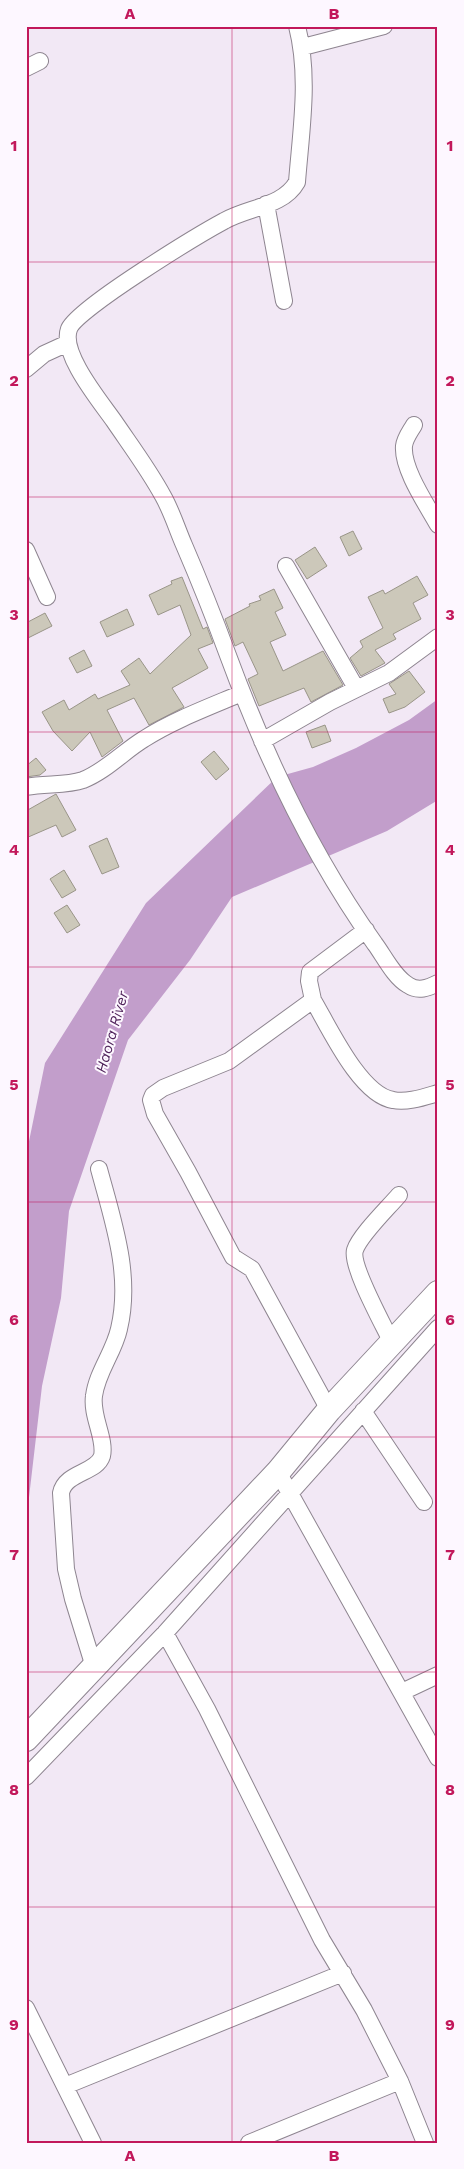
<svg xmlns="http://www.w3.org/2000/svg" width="464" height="2169" font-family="'Work Sans',sans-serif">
<rect width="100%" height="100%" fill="#f2e8f5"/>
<!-- water -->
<path fill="#c29ecb" d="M438,699V800L387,831L232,897L190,960L128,1040L69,1211L61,1298L42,1386L26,1523V1156L45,1063L146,903L277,777L313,767L356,748L409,720Z"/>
<!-- building -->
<path fill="#ccc8ba" stroke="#999588" d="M353,531L362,549L349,556L340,537Z
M315,547L327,566L307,579L295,560Z
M417,576L428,595L413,603L421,619L393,634L396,639L375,650L385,663L361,676L350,658L363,647L360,641L383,628L368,597L383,590L385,594Z
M182,577L203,629L207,627L213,643L198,649L208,668L172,688L184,707L149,725L134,698L107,710L123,741L102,757L90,732L72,751L53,731L42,712L64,700L69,710L95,694L98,699L130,685L121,671L139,658L150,674L191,635L180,605L158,615L149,595L172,584L171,581Z
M274,589L283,608L275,612L286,635L270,642L283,671L323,651L343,685L311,702L304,688L259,706L248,679L258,674L243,642L235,646L225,619L250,606L249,604L261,600L259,596Z
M127,609L134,625L107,637L100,622Z
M45,613L52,626L26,639V623Z
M84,650L92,666L77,673L69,658Z
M409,671L425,692L405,707L389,713L383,699L396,694L389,684Z
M325,725L331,741L312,748L306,732Z
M214,751L229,769L216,780L201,762Z
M36,758L46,770L40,775L26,777V766Z
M56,794L76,830L62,837L56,825L26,838V811Z
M107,838L119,867L102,874L89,846Z
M64,870L76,890L62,898L50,879Z
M67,905L80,925L67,933L54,913Z"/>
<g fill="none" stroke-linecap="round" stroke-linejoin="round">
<!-- street casing -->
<g stroke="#8e8590" stroke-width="18">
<path id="street" d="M297,26C310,77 301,130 297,182C283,207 248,207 224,221C200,234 76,309 69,329C60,353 100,401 114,421C131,446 149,470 163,496C172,512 177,529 184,545C200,582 215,620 229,658C266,758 313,857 375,944C384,956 394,977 408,985C418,992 428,988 438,983
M303,47L384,26
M26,68L40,61
M266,204L284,301
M26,369L44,354L68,343
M414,425C410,432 405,438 404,446C402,469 427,505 438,525
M26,550L47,597
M286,566L356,688
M262,741L330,702L389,673L438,637
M26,787C45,783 66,786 83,780C106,771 124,751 144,739C174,720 209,707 242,693
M313,1000L309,981L310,972L366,930
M392,1343C384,1326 350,1265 355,1250C360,1235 388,1208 399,1195
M329,1410L252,1269L233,1257L188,1172L155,1114L151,1100L153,1095L163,1088L229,1061L313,1000C329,1027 360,1095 393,1100C407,1103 424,1097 438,1093
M363,1411L424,1502
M278,1472L438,1758
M165,1633L207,1709L322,1940L364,2010L400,2081L425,2143
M94,1667L73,1599L66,1569L61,1493C65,1472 97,1473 102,1456C106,1439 91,1416 94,1396C97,1372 114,1352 119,1329C132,1275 113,1221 99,1169
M402,1692L438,1675
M26,1777L165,1633L438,1328
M26,2008L93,2143
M65,2086L343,1973
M249,2143L400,2081"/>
</g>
<!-- secondary casing -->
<g stroke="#8e8590" stroke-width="26">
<path id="secondary" d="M26,1739L278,1472L329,1410L438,1293"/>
</g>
<!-- street -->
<use href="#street" stroke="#fff" stroke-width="16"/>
<!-- secondary -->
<use href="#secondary" stroke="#fff" stroke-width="24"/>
</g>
<!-- grid -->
<path fill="none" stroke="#c2185b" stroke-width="1" stroke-opacity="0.55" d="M232,26V2143M26,262H438M26,497H438M26,732H438M26,967H438M26,1202H438M26,1437H438M26,1672H438M26,1907H438"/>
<g text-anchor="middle" stroke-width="4" stroke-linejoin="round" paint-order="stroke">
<!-- water labels -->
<g font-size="15" font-style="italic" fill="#51255c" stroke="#fdf7ff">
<text transform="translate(112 1032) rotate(-74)" y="5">Haora River</text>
</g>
</g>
<!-- border -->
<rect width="464" height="2169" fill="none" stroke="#fdf7ff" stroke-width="55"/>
<rect x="28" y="28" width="408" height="2114" fill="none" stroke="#c2185b" stroke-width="2"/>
<g font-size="16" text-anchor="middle" font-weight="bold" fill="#c2185b">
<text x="130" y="19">A</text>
<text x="334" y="19">B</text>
<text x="14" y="151">1</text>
<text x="450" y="151">1</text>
<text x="14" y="386">2</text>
<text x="450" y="386">2</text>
<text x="14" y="620">3</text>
<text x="450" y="620">3</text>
<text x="14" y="855">4</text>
<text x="450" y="855">4</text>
<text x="14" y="1090">5</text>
<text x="450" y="1090">5</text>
<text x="14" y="1325">6</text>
<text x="450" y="1325">6</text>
<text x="14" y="1560">7</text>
<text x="450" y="1560">7</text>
<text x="14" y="1795">8</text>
<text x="450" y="1795">8</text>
<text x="14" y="2030">9</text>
<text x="450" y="2030">9</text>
<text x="130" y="2161">A</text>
<text x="334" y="2161">B</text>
</g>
</svg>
